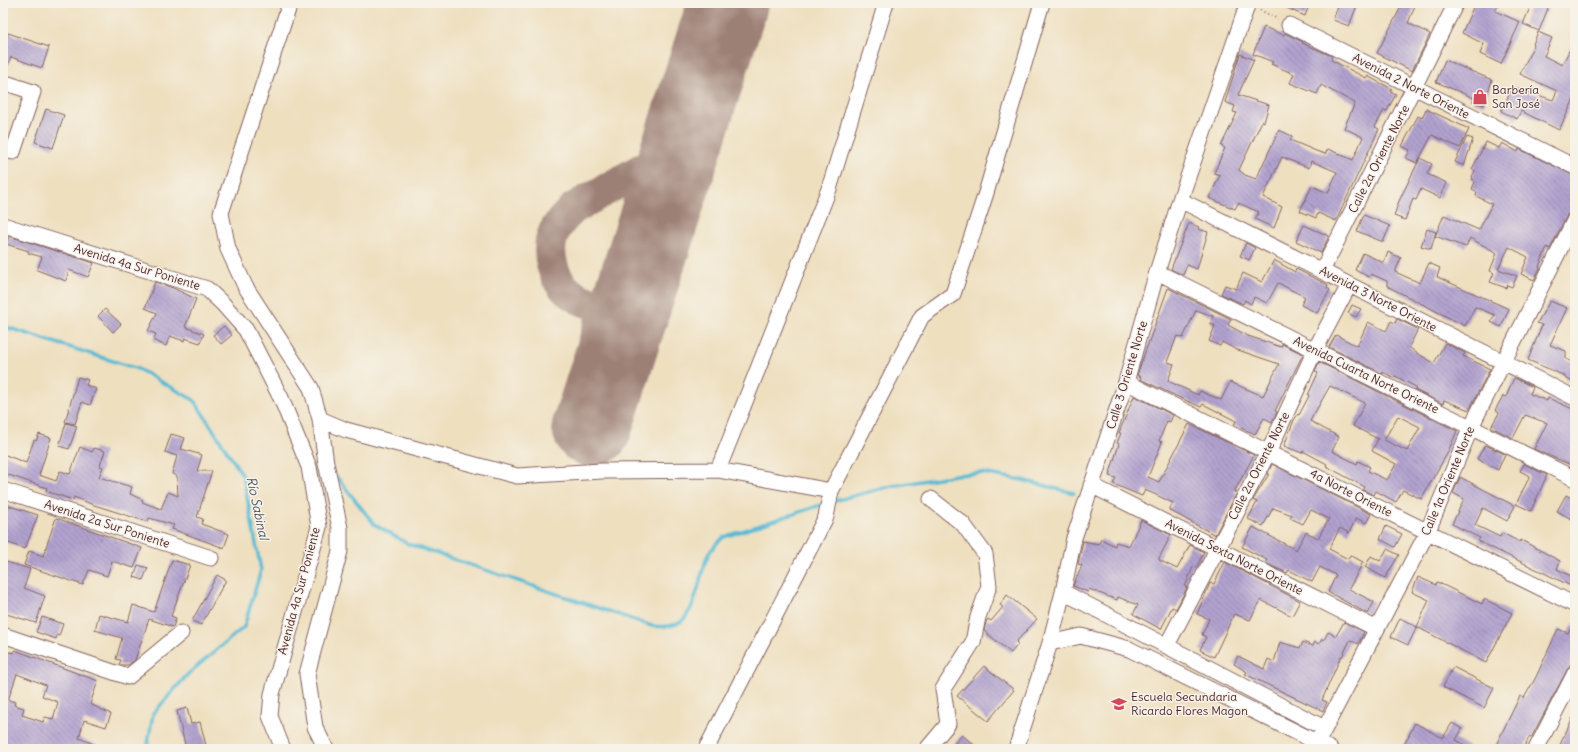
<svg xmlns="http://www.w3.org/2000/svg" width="1578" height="752" font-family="Delius,sans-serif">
<defs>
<pattern id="building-back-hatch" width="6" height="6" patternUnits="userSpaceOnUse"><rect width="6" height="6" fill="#b1a2cf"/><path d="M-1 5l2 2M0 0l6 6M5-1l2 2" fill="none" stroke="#9283a8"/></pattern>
</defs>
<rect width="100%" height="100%" fill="#f7f3e8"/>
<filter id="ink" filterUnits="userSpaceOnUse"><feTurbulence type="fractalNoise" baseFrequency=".025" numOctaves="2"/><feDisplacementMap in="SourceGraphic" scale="8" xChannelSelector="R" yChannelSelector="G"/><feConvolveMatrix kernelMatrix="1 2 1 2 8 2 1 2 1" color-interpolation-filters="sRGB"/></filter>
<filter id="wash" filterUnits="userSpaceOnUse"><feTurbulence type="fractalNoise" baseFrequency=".012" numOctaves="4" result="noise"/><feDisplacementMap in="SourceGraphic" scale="16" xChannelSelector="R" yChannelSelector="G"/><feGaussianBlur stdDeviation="0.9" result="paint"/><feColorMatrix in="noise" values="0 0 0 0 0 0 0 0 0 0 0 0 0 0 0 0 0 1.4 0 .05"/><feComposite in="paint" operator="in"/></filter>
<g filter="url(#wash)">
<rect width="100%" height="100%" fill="#eedfbf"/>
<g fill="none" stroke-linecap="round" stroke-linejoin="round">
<!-- stream -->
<path stroke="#56bad4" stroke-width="3.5" d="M3,326L138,369L194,400L243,476L261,570L244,627L188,674L153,714L147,749
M337,477L374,524L408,544L652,626C660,627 669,627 677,624C697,615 699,574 708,555C712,547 717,543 724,537L824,504
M834,501L892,486L956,475L982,473L1022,480L1074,493"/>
<!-- taxiway -->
<path stroke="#9c7f75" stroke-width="32" d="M629,311C611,307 585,305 570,293C553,280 545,252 554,232C559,222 566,215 574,208L682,146"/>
<!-- runway -->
<path stroke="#9c7f75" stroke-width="80" d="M592,427L728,3"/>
</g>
<g id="blocks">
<!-- building -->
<path fill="url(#building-back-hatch)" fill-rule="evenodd" d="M1275,3H1310L1305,16Z
M1339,3H1358L1349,26L1333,20Z
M1403,3H1416L1408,23L1430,34L1412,71L1377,53Z
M1475,3H1499L1495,11L1520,22L1501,64L1480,54L1484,44L1462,33Z
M1532,3H1550L1539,31L1523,24Z
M1264,27L1284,35L1285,33L1303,42L1302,43L1332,56L1331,60L1366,78L1367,76L1392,89L1390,92L1396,94L1387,111L1384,110L1375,127L1379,129L1336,221L1318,213L1316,218L1300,211L1312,186L1328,193L1337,172L1311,161L1309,168L1282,157L1263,197L1282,207L1274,228L1255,219L1259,212L1238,203L1235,209L1209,198L1220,175L1214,173L1225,148L1221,146L1237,113L1233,112L1235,106L1225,102L1240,54L1254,60L1238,95L1269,105L1264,122L1262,121L1239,170L1245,175L1256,179L1279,130L1292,136L1290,140L1316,151L1325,154L1328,149L1353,160L1363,137L1344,128L1355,103L1321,85L1317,94L1290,83L1294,74L1271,64L1273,62L1253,54Z
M1538,32L1552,38L1544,56L1562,65L1575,39V97L1559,130L1521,111L1517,119L1501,111L1513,87L1553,100L1557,91L1520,74L1534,45L1533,44Z
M8,33L49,47L42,68L11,57L5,73H3V48Z
M1445,60L1492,80L1484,105L1473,102L1474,98L1436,82Z
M46,109L64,115L53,148L35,142Z
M1426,109L1469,129L1460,148L1432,135L1417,163L1406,158L1410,150L1402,146L1418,116L1422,118Z
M1467,137L1473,139L1464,166L1455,162Z
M1486,142L1499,148L1502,143L1518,152L1519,149L1575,176V206L1567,215L1550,249L1547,247L1539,267L1540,268L1534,280L1521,274L1528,257L1509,247L1498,269L1517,276L1512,287L1507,285L1506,288L1490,282L1494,273L1490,271L1497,253L1470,238L1466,247L1435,236L1444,215L1479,230L1492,204L1476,196L1477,192L1472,189L1475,182L1471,179L1475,171L1472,169Z
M1420,158L1432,164L1427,174L1447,183L1440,198L1421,189L1416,200L1413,199L1405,220L1394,216L1399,201Z
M1364,215L1390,226L1383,242L1357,231Z
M1189,223L1199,227L1198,229L1208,232L1197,269L1187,265L1183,275L1171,269Z
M1304,225L1329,236L1321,253L1296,241Z
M1427,229L1436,232L1431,249L1421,246Z
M9,236L94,263L88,277L69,270L66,281L37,270L42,257L28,253L29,251L6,244Z
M1246,243L1255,248L1249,260L1240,256Z
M1388,252L1401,258L1395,272L1420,283L1429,263L1440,268L1437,277L1509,309L1501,327L1491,322L1495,315L1475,307L1465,326L1387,286V281L1371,274L1369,277L1355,270L1363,253L1384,263Z
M1274,260L1295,272L1296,269L1328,285L1327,288L1330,290L1317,313L1301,305L1305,297L1278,283L1267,303L1254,297L1251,304L1245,300L1243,304L1221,294L1225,285L1236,289L1243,273L1262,282Z
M155,282L173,288L196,299L185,327L204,334L200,343L185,338L184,341L170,336L166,346L153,340L156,334L148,331L157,313L145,308Z
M1168,288L1231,319L1228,325L1248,336L1281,347L1282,344L1303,354L1275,411L1277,412L1272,422L1264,418L1255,434L1234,425L1236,421L1203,404L1201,407L1176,396L1140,379L1141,377L1137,375ZM1196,310L1213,316L1210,324L1215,326L1209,341L1220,346L1222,342L1235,349L1279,364L1263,396L1230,382L1221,400L1200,391L1198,395L1168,381L1174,364L1167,362L1177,336L1183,338Z
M1550,301L1567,308L1550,345L1566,351V359L1575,363V383L1565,378V376L1528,360L1542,325L1537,323Z
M1352,305L1361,309L1356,317L1348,313Z
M105,309L121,324L113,332L98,316Z
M1397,319L1418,329L1409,347L1415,352L1434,363L1445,343L1465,353L1463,356L1490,369L1469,410L1444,400L1443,404L1415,390L1416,387L1395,376L1394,378L1383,372V374L1329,347L1336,335L1357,346L1368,322L1386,331L1391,321L1395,323Z
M224,326L232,335L221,344L213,335Z
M1319,362L1457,431L1447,454L1421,499L1403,490L1396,502L1376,491L1374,495L1363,490L1365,487L1326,466L1327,464L1303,451L1302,453L1284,446L1294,420L1298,414L1299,415L1309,396L1308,395L1318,373L1315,371ZM1330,386L1365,403L1353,426L1378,439L1372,451L1396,464L1387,480L1368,471L1370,467L1358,461L1357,464L1332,451L1339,437L1310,421ZM1398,416L1420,427L1407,451L1384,440Z
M78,377L88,380L86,385L96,389L90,405L82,402L75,424L65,422Z
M1514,378L1533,387L1530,394L1547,401L1548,398L1575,410V467L1534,449L1547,423L1525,415L1513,438L1491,427L1499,413L1495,410L1503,396L1506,397Z
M1134,396L1173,415L1170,422L1167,421L1159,441L1162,442L1148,477L1159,482L1189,424L1254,455L1234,492L1237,493L1215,535L1169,510L1173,503L1154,494L1145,490L1142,496L1113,484L1116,478L1109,476L1119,444L1117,443L1121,433H1119Z
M66,423L77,426L69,449L59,446Z
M39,434L51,438L39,475L56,481L60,471L70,474L80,447L92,452L94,448L105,451L100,466L103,467L99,477L132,487L130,494L143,500L142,502L161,509L168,492L178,496L177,476L172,474L177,456L165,452L171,434L185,438L181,449L202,455L197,471H212L197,517L203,519L201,524L229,534L224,548L172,529L174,525L149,518L148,522L91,504L74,497L73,500L46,491L47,488L3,473V454L26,463L34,440L36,441Z
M1485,445L1505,454L1498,470L1477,459Z
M1272,464L1371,514L1366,523L1356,518L1349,533L1340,528L1329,549L1348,559L1350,555L1363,562L1349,589L1374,602L1368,614L1328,592L1336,575L1320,567L1312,582L1289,570L1287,573L1265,563L1267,560L1242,547L1253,527L1296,550L1306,532L1318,538L1329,519L1311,510L1303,524L1290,518L1292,515L1273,508L1263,526L1248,519L1257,502L1253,500L1269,474L1268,473Z
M1524,464L1547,475L1531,511L1516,504L1530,476L1520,471Z
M1460,477L1515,506L1507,521L1483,508L1475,525L1500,537L1502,533L1520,542L1521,540L1560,561L1557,569L1575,578V588L1478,541L1480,538L1452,524L1464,499L1453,493Z
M1566,495L1575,500V521L1557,511Z
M3,504L38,515L25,549L3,541Z
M56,518L142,548L134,568L112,561L107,576L89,570L83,585L24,565L29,551L43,556Z
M1141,520L1171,535L1159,558V560L1177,569L1190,545L1204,552L1196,568L1193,567L1185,587L1187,588L1176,609L1172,607L1161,629L1133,614L1138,605L1118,597L1117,600L1089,589L1088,592L1073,586L1082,565L1078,564L1083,541L1099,544L1101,539L1115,546L1116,542L1129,546Z
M1386,526L1402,534L1395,547L1380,539Z
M1387,549L1399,555L1385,578L1365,567L1371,556L1380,561Z
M172,560L190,565L171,616L176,618L173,627L149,619L135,660L128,665H119L121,660L116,659L122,638L95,630L99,614L128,622L133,605L154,612Z
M3,561L30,569L24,588L45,596L36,623L3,613Z
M1225,562L1300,601L1292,616L1261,600L1250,620L1234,614L1214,657L1200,650L1206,637L1202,635L1209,619L1197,614L1210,583L1214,584Z
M138,565L148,568L143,580L134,577Z
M217,575L226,580L201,625L192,621Z
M1418,577L1436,585L1437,582L1482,604L1484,599L1512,613L1486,663L1417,627L1429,600L1412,592Z
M1007,595L1037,619L1016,642L1018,644L1011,653L984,631L986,622L988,619L991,621L1003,607L1000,605Z
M42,617L63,624L59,636L57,635L56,639L36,632Z
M1400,618L1417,627L1408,645L1391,637Z
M1344,622L1364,632L1358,644L1350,640L1342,657L1341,656L1322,700L1327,702L1323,711L1245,674L1247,672L1234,664L1238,656L1264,669L1268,659L1274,662L1280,642L1300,648L1303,642L1313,646L1315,642L1319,644L1322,639L1324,640L1328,632L1336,636Z
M1575,622V655L1531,738L1529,737L1524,749H1494L1520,696L1524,698L1536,677L1558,629L1568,633Z
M15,650L98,681L90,704L111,714L106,727L84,720L79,738L106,749H20L3,743V670L9,652L14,653ZM17,674L46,685L42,696L58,702L53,719L45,717L43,722L22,715L24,708L14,705L15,702L8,700Z
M984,666L1014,690L988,721L957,696Z
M1453,667L1494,688L1484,708L1443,687Z
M187,708L191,724L200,722L207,749H186L177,711Z
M1575,713V749H1558Z
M1415,723L1443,738L1452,723L1462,729L1456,740L1472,749H1402Z
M962,735L979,749H960L954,744Z"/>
</g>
</g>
<g filter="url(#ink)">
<use href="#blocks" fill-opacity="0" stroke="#83625f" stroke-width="1"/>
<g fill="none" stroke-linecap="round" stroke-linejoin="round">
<!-- minor casing -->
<g stroke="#83625f" stroke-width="17">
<path id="minor" d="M290,3L221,213L228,249L245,286L311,388L320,419L326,463L340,528V551L307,674L315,727L326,749
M1289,25L1575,167
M3,82L33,92L13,152L3,148
M1180,200L1575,398
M3,225L207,289L223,304L246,330L281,398L309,467L319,527L272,694L270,716L283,749
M1322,271L1456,3
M1157,272L1575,479
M1126,382C1276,455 1425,532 1575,605
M320,419L346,430L517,476L602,471L718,470L831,491
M718,470L829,189L886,3
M1091,485L1377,629
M3,490L211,558
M1063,592L1324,728
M3,635L128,677L181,633
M1050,643L1081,636L1129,649L1330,749
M1167,645L1269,451L1315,350L1349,285
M706,749L826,517L831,491L922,316L953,294L986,193L1042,3
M927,749L948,724L943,689L973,642L978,617L989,586L985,554L963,524L931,499
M1016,749L1050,643L1063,592L1074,538L1126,382L1157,272L1180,200L1248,3
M1314,749L1427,533L1471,427L1575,219
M1536,749L1575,673"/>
</g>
<!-- path -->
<path stroke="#83625f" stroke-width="2" stroke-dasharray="1 3" stroke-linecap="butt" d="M1260,10L1278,19"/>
<!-- minor -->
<use href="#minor" stroke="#fff" stroke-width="15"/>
</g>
</g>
<!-- icons -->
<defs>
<g id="shop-bare" transform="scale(1.2)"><path d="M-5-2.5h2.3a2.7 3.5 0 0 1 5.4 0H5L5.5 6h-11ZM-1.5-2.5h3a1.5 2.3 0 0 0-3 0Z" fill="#d1495b" stroke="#f7f3e8" stroke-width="2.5" paint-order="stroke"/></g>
<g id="school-bare" transform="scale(1.2)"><path d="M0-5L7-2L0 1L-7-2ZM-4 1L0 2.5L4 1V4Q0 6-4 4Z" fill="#d1495b" stroke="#f7f3e8" stroke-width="2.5" paint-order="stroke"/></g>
</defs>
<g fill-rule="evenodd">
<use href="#shop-bare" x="1480" y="97"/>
<use href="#school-bare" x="1119" y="704"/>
</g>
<g text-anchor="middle" stroke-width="3" stroke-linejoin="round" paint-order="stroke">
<!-- street labels -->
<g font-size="12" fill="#4a1f2b" stroke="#f7f3e8">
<text transform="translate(1411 86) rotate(27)" y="4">Avenida 2 Norte Oriente</text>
<text transform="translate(1379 159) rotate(-63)" y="4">Calle 2a Oriente Norte</text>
<text transform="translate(137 267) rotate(17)" y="4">Avenida 4a Sur Poniente</text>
<text transform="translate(1378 299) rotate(27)" y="4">Avenida 3 Norte Oriente</text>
<text transform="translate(1127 375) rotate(-73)" y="4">Calle 3 Oriente Norte</text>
<text transform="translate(1366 375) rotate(26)" y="4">Avenida Cuarta Norte Oriente</text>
<text transform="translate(1259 466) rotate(-63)" y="4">Calle 2a Oriente Norte</text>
<text transform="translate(1448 481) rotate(-67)" y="4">Calle 1a Oriente Norte</text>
<text transform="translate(1351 493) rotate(27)" y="4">4a Norte Oriente</text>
<text transform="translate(107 524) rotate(18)" y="4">Avenida 2a Sur Poniente</text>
<text transform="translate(1234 557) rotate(27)" y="4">Avenida Sexta Norte Oriente</text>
<text transform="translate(299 591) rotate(-75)" y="4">Avenida 4a Sur Poniente</text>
</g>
<!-- poi labels -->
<g font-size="12" fill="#4a1f2b" stroke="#f7f3e8" text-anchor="start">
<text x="1492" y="94">Barbería<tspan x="1492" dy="14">San José</tspan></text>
<text x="1131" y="701">Escuela Secundaria<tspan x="1131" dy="14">Ricardo Flores Magon</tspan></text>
</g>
<!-- water labels -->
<g font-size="13" font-style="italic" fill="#4e5566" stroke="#f7f3e8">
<text transform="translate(258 508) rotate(78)" y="5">Río Sabinal</text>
</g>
</g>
<!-- margin -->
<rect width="1578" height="752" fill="none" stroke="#f7f3e8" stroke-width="16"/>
</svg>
